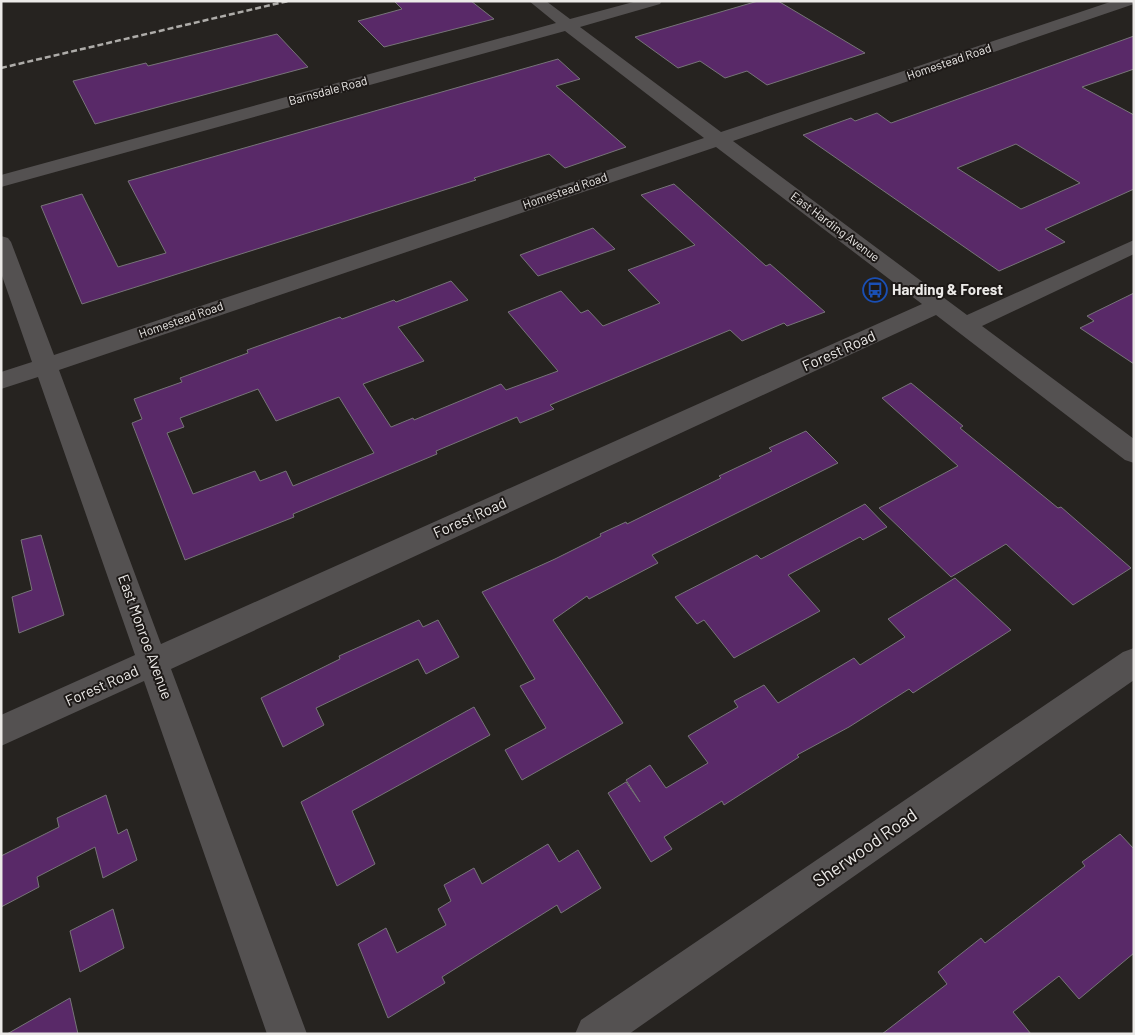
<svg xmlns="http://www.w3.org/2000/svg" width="1135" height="1035" font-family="Barlow,sans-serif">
<rect width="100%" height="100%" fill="#262320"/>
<!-- building -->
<path fill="#592968" stroke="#777478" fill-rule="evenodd" d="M394,1H471L494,19L384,47L358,21L402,9Z
M758,1H778L865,53L767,85L747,71L725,78L700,61L678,68L635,37Z
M277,34L308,67L95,124L73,81L146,63L148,66Z
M1134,36V69L1082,87L1134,115V189L1045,229L1065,242L999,271L803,135L851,118L855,121L877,113L891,123ZM1016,144L1080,183L1021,209L957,168Z
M558,59L580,79L556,86L626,147L565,168L549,154L474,178L476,180L82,304L41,206L82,194L118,267L166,253L128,181Z
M674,184L766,266L770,264L825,312L787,326L784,323L742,341L730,330L550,405L554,409L520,423L517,417L436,451L437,454L293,514L294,517L185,560L132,423L142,419L134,399L182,382L180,378L248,353L247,350L340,317L342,319L394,300L396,302L451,281L468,300L398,327L424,361L363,384L391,427L413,418L414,420L501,384L506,390L558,371L508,312L561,291L581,313L588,310L603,326L660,303L628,270L695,245L641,195ZM258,389L276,421L339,397L374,453L293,486L286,471L260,481L255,471L193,494L167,433L184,427L180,418Z
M593,228L615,249L538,276L520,255Z
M1134,293V364L1080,328L1094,321L1087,316Z
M911,383L963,426L960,428L1058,508L1061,507L1131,568L1073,605L1006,544L951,577L879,508L958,466L882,398Z
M806,431L838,463L652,555L658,563L589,599L587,596L553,620L623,723L522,780L505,750L546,728L520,686L535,679L482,592L555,559L601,536L600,534L626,522L627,524L721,478L719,476L772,451L769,448Z
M865,504L887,527L863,540L860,537L788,575L820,611L734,658L704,620L697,624L675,597L757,555L761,559Z
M41,535L64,615L19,633L12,597L32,590L21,540Z
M955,578L1011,630L913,693L909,689L849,727L797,755L799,757L724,805L722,801L664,837L672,849L651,862L608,793L626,782L640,802L626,780L650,765L666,788L708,763L688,736L738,707L734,701L764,685L778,703L854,658L860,665L905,637L888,619Z
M419,620L423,627L438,620L459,657L426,674L418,659L316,708L324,725L283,747L261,698L340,659L339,656Z
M474,707L490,735L352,811L375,864L337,886L301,802Z
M106,795L118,834L127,829L137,860L103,878L95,847L37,877L39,887L1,907V856L59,827L57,818Z
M1120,834L1134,849V953L1079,999L1059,976L1013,1012L1031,1034H882L947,984L938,972L981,938L985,943L1085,866L1082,862Z
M548,844L559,862L578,850L601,888L561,913L557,905L442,977L445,983L388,1018L358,944L386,928L397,953L446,925L438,909L451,901L444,885L474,868L482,884Z
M113,909L124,948L80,972L70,931Z
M70,998L78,1034H7Z"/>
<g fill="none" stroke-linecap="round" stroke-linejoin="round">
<!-- minor -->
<path fill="#545151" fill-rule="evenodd" d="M529,1H546L570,19L637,1H662L660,4L580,27L721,132L1113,1H1134V4L733,141L967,315L1134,240V254L982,326L1134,439V463L1125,460L936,315L171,669L307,1034H267L144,681L1,746V715L135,655L38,377L1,389V372L32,362L1,273V236L8,238L11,242L54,355L704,138L565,31L1,187V175L556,23ZM716,147L922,304L161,644L59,370Z
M1134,648V680L629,1034H575L581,1020L1123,652Z"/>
<!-- rail -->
<path stroke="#aeaca9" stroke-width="2.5" stroke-dasharray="6 3" stroke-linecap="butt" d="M1,68L288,1"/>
</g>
<!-- icons -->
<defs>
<g id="bus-ring" transform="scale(1.25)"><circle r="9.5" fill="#1d1917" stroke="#1a4fb4" stroke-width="1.5"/><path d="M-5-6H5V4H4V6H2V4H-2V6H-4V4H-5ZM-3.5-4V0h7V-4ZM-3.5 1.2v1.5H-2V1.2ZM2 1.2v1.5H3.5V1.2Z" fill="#1a4fb4"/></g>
</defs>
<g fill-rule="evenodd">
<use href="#bus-ring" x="875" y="290"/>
</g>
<g text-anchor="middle" stroke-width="4" stroke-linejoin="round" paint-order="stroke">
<!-- far-street labels -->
<g font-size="12" fill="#eceae8" stroke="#1d1917">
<text transform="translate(949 62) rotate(-19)" y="4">Homestead Road</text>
<text transform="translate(328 91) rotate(-15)" y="4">Barnsdale Road</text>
<text transform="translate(565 191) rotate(-19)" y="4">Homestead Road</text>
<text transform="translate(835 227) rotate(37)" y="4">East Harding Avenue</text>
<text transform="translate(181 320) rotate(-19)" y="4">Homestead Road</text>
</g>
<!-- poi labels -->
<g font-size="15" font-weight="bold" fill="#eceae8" stroke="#1d1917" text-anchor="start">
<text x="892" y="295">Harding &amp; Forest</text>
</g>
<!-- street labels -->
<g font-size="15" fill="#eceae8" stroke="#1d1917">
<text transform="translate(839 351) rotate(-24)" y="5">Forest Road</text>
<text transform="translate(470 518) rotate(-24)" y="5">Forest Road</text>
<text transform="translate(145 637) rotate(70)" y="5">East Monroe Avenue</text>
<text transform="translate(102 686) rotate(-24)" y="5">Forest Road</text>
</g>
<!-- near-street labels -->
<g font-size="18" fill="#eceae8" stroke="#1d1917">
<text transform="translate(865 848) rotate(-35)" y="6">Sherwood Road</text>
</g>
</g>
<!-- border -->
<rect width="1135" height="1035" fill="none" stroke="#eceae8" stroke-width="5"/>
</svg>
